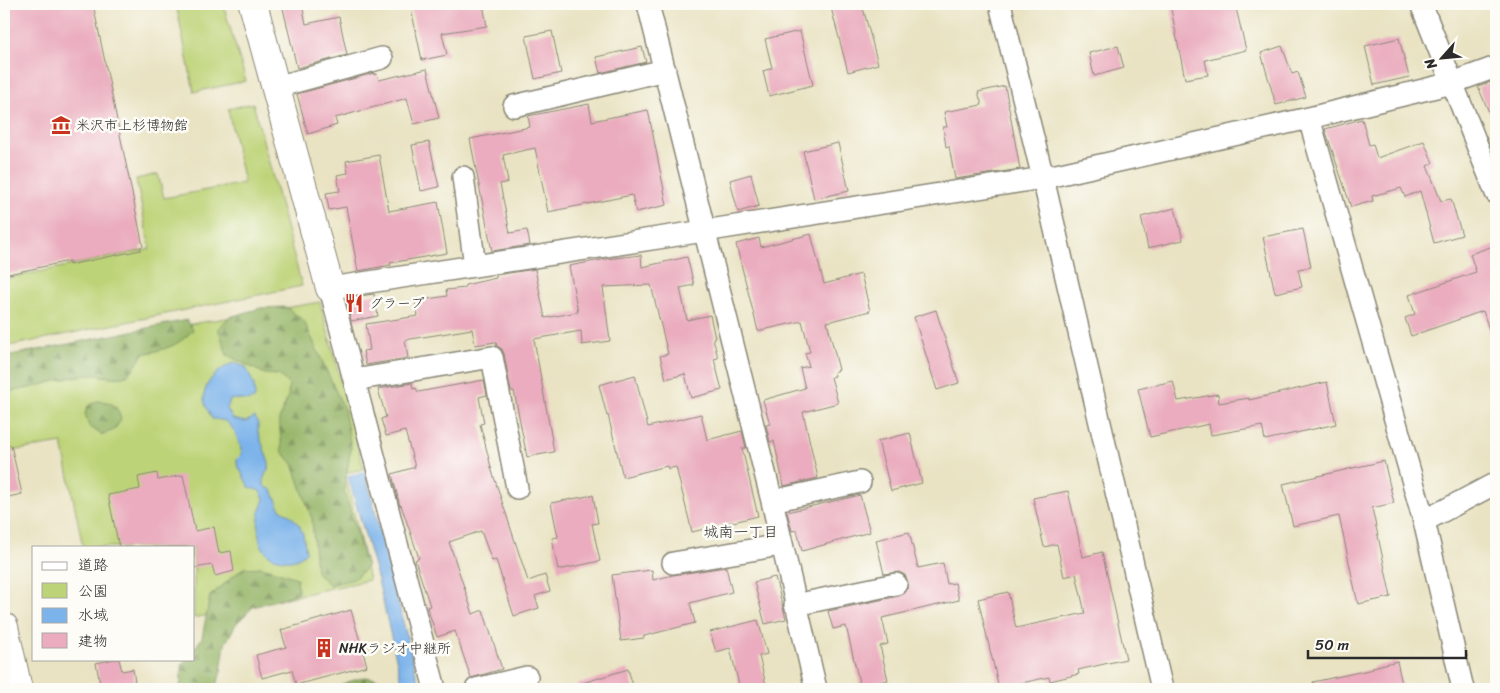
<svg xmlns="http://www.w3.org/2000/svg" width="1500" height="693" font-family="Sriracha,'Klee One',sans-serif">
<defs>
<pattern id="forest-firs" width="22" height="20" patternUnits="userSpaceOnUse" patternTransform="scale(1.25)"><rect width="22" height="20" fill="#96b568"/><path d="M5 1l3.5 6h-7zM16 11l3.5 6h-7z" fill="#7b9356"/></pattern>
</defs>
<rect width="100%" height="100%" fill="#fdfcf7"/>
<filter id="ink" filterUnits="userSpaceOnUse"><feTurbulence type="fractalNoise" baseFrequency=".02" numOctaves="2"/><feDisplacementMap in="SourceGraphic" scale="10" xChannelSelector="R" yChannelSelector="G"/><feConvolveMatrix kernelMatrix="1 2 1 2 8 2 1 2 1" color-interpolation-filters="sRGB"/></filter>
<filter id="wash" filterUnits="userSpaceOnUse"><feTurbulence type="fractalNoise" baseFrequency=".0096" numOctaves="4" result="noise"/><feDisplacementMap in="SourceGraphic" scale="20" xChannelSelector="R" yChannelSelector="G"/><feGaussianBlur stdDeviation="1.12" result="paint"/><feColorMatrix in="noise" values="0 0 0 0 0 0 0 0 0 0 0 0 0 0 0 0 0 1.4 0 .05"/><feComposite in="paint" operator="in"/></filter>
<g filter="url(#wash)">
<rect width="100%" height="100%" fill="#e9e3c3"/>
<!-- green -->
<path fill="#bdd377" stroke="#747f51" d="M176,4H223L246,81L194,92Z
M253,103L302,286L4,347V279L150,249L136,179L158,174L164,198L244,183L228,109Z
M320,302L364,469L345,473L369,580L194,618V547H83L62,443L5,452L4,356Z"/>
<!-- forest -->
<path fill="url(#forest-firs)" stroke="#60704a" d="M286,307L304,321L344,409L351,447L344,490L367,567L354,579L330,585L316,572L312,519L293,464L282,451L279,420L288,397L289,385L279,375L265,374L227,355L218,328L230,317L261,308Z
M187,320L193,330C177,347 165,349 143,354C138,362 133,373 123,377C115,379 101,375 92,375C62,376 34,390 4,392V357Z
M97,401C112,402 117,404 121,420L114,430L102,435L89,426L85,413L88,406Z
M262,567L297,578L298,593L253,607L236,624L225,644L221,671L216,689H180L182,664L186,659H194V649L202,638L210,596L243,568Z
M365,677L387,681L394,689H334L348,682Z"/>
<!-- water -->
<path fill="#7bb3ea" stroke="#536f8a" d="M234,363L246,367L254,385L255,398C248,404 239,397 230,400L227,409L233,419L245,422L255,417L258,424V432L269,463V467L264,477V486L272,490L280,509L291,516L299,525L303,534L306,552C300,558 293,561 285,560C253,559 255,521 264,499L260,491L249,487L237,464V459L242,454C241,445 234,426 225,421C221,420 216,419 212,419C209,412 205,407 204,399C203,383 219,368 234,363Z
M365,472L413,661L420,689H403L378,580L348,476Z"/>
<g id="blocks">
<!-- building -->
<path fill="#eaacbe" d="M4,4H93L143,246L140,247L141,250L69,265V261L4,275Z
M282,4H302L306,24L339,17L347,55L297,68Z
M410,4H483L487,26L442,33L447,55L422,60Z
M830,4H862L878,64L848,72Z
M1170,4H1235L1246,50L1205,60L1208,75L1185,79Z
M552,31L561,73L535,79L526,36Z
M800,31L813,85L769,96L763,71L772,68L765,39Z
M1399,38L1409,77L1374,85L1365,46Z
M1118,46L1124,68L1094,76L1089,53Z
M1282,46L1292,74L1298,72L1306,97L1276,105L1261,53Z
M642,47L646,62L600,73L596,57Z
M427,69L439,118L414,124L407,98L335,118L337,125L308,134L297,94L374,73V75L377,74L379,80Z
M1496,80V128L1478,87Z
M1005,86L1020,169L955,179L949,146L946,147L943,127H947L944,112L982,105L978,92Z
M589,104L592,121L648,110L667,205L636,212L632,195L548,212L535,148L503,155L508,182L500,184L510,233L527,230L530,245L492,251L470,139L530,127L528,116Z
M1362,119L1369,145L1373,144L1377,158L1424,141L1433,163L1427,166L1441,201L1451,199L1462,235L1434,243L1420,191L1405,197L1401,188L1372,196L1373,201L1351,207L1325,129Z
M429,142L439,187L421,191L412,145Z
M838,143L849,191L814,199L803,151Z
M379,155L389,211L438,202L447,253L390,263L391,265L358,271L346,207L329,210L326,193L340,191L337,175L348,173L346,161Z
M751,174L759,206L738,212L730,180Z
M1175,208L1183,240L1148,248L1141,217Z
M1303,229L1311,267L1298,269L1302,287L1275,293L1263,237Z
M811,234L824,284L861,274L870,311L827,322L839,370L834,372L835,376L831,377L838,403L803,412L818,478L784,486L774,441L770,442L766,425L770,424L763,400L805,388L800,368L809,366L805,353L810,352L802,321L758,331L736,244L759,238L761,247Z
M1496,245V341L1493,342L1483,311L1411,336L1405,318L1415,314L1409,295L1476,272L1470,254Z
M641,255L642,267L687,257L694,285L680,288L687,320L710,315L715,338H713L718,358L714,359L722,390L691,398L685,374L666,379L660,356L668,354L651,285L603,287L610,341L582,345L581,331L534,339L554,452L527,457L514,391H511L504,354L502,349L497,346L496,342L475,345L472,329L405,340L408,358L366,365L363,351L370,350L366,324L418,316L415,301L447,296L446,290L465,288V285L496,278V275L535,269L545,318L578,312L569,266L606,259Z
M374,294L378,316L351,321L346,298Z
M936,310L959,383L937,390L914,317Z
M635,375L648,427L701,414L707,440L742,431L746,448H742L758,516L692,532L676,467L668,469L667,466L623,477L608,415L607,416L599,385Z
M484,380L487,395L479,397L484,423L480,424L492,471L528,581L545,575L550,591L535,596L539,608L514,616L496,560L492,561L481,531L449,542L473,614L483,610L502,669L471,678L455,631L437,637L427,607L430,606L415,560L419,558L401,505L400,506L392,474L415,467L405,431L386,436L381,419L386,417L378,389L412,383L413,389L416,388L418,392Z
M1173,381L1178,401L1218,394L1219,403L1249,398V400L1327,382L1336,424L1265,440L1262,426L1211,435L1209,424L1150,437L1138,389Z
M910,433L922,483L891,491L878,441Z
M11,445L22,494L4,498V446Z
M1384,461L1394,503L1372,508L1391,597L1358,604L1339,516L1293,526L1283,484Z
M157,473L158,480L183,475L195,531L214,527L219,553L231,551L234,571L215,576L212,565L194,568V547H119L108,495L140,489L138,477Z
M1068,491L1083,557L1102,552L1126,659L1078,670L1079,674L1050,681L1049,677L999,688L978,599L1008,592L1016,628L1085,613L1076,574L1064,577L1057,544L1044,547L1033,498Z
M593,495L598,523L592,524L600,561L558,570L552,538L558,537L551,503Z
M860,495L870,532L802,551L797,530L792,531L787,512Z
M909,532L918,568L943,563L947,584L955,583L959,600L882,618L888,644L880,646L888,680L860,686L846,626L833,629L828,611L899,596L905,593L908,588V582L905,575L899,572L884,574L876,540Z
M726,567L732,592L690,603L695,623L644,636V638L621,641L612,575L652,570L653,580L673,575Z
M775,577L786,619L765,624L754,582Z
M351,610L367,666L296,685L292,670L262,678L256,655L286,647L281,630Z
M758,620L767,654L759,656L767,689H740L730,648L716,652L710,632Z
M114,659H119L122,671L133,669L136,689H112L111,682L100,684L96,663Z
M1397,661L1403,689H1314L1313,682L1373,669V667Z
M628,669L634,689H577L576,685Z"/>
</g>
</g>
<g filter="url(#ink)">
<use href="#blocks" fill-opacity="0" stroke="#8a8777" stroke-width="1"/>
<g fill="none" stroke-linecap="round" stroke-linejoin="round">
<!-- street casing -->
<g stroke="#8a8777" stroke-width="24">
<path id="street" d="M648,4L772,501L816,689
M1000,4L1043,178L1162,689
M1421,4L1496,193
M276,87L382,58
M514,106L665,70
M1309,118L1424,521L1463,689
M463,177L475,266
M354,380L492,357L517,488
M772,501L860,482
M1424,521L1496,483
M673,563L781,545
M795,605L896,584
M435,689L330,288L704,231L1043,178L1309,118L1452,83L1496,67
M476,689L527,677"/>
</g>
<!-- secondary casing -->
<g stroke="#8a8777" stroke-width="30">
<path id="secondary" d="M253,4L330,288
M4,627L18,689"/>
</g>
<!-- street -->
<use href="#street" stroke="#fff" stroke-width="21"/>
<!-- secondary -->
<use href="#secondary" stroke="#fff" stroke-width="28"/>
</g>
</g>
<!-- icons -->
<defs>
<g id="museum-bare" transform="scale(1.5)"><path d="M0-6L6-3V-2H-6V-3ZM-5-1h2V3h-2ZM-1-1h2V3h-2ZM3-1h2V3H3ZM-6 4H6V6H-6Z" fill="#c8321e" stroke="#fdfcf7" stroke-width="2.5" paint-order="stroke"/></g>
<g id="restaurant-bare" transform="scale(1.5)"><path d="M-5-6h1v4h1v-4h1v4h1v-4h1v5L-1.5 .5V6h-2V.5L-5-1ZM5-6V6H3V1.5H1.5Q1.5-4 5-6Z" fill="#c8321e" stroke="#fdfcf7" stroke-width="2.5" paint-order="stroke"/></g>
<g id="building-bare" transform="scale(1.5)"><path d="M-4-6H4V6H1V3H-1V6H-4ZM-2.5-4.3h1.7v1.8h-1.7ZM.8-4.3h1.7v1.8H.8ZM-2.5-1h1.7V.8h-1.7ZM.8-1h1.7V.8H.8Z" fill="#c8321e" stroke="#fdfcf7" stroke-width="2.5" paint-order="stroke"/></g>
</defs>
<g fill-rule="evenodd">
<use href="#museum-bare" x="61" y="125"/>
<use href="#restaurant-bare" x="354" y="303"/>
<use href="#building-bare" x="324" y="648"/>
</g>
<g text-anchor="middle" stroke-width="5" stroke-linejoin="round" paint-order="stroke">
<!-- poi labels -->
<g font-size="14" fill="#2b2b2b" stroke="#fdfcf7" text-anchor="start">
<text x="76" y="130">米沢市上杉博物館</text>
<text x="369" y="308">グラープ</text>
<text x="339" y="653">NHKラジオ中継所</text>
</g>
<!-- neighbourhood labels -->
<g font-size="15" fill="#2b2b2b" stroke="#fdfcf7">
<text x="741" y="537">城南一丁目</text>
</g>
</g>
<!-- margin -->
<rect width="1500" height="693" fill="none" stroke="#fdfcf7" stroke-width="20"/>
<!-- legend -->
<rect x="32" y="546" width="162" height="115" fill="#fdfcf7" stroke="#a9a8a5"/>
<rect x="42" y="562" width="25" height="8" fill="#ffffff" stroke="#a9a8a5"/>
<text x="78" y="570" font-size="15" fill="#2b2b2b">道路</text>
<rect x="42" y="583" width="25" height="15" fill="#bdd377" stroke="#a9a8a5"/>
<text x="78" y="596" font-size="15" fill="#2b2b2b">公園</text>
<rect x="42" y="608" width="25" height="15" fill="#7bb3ea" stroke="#a9a8a5"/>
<text x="78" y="620" font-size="15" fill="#2b2b2b">水域</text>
<rect x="42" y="633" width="25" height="15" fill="#eaacbe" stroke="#a9a8a5"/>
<text x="78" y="646" font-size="15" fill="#2b2b2b">建物</text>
<!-- north arrow -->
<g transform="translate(1442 58) rotate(243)" stroke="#fdfcf7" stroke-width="4" paint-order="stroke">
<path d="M0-4L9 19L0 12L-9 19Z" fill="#2b2b2b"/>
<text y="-8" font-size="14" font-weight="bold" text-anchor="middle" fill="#2b2b2b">N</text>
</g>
<!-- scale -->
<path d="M1308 650v8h158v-8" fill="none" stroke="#2b2b2b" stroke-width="2.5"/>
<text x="1315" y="650" font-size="15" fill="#2b2b2b" stroke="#fdfcf7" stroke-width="4" paint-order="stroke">50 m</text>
</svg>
